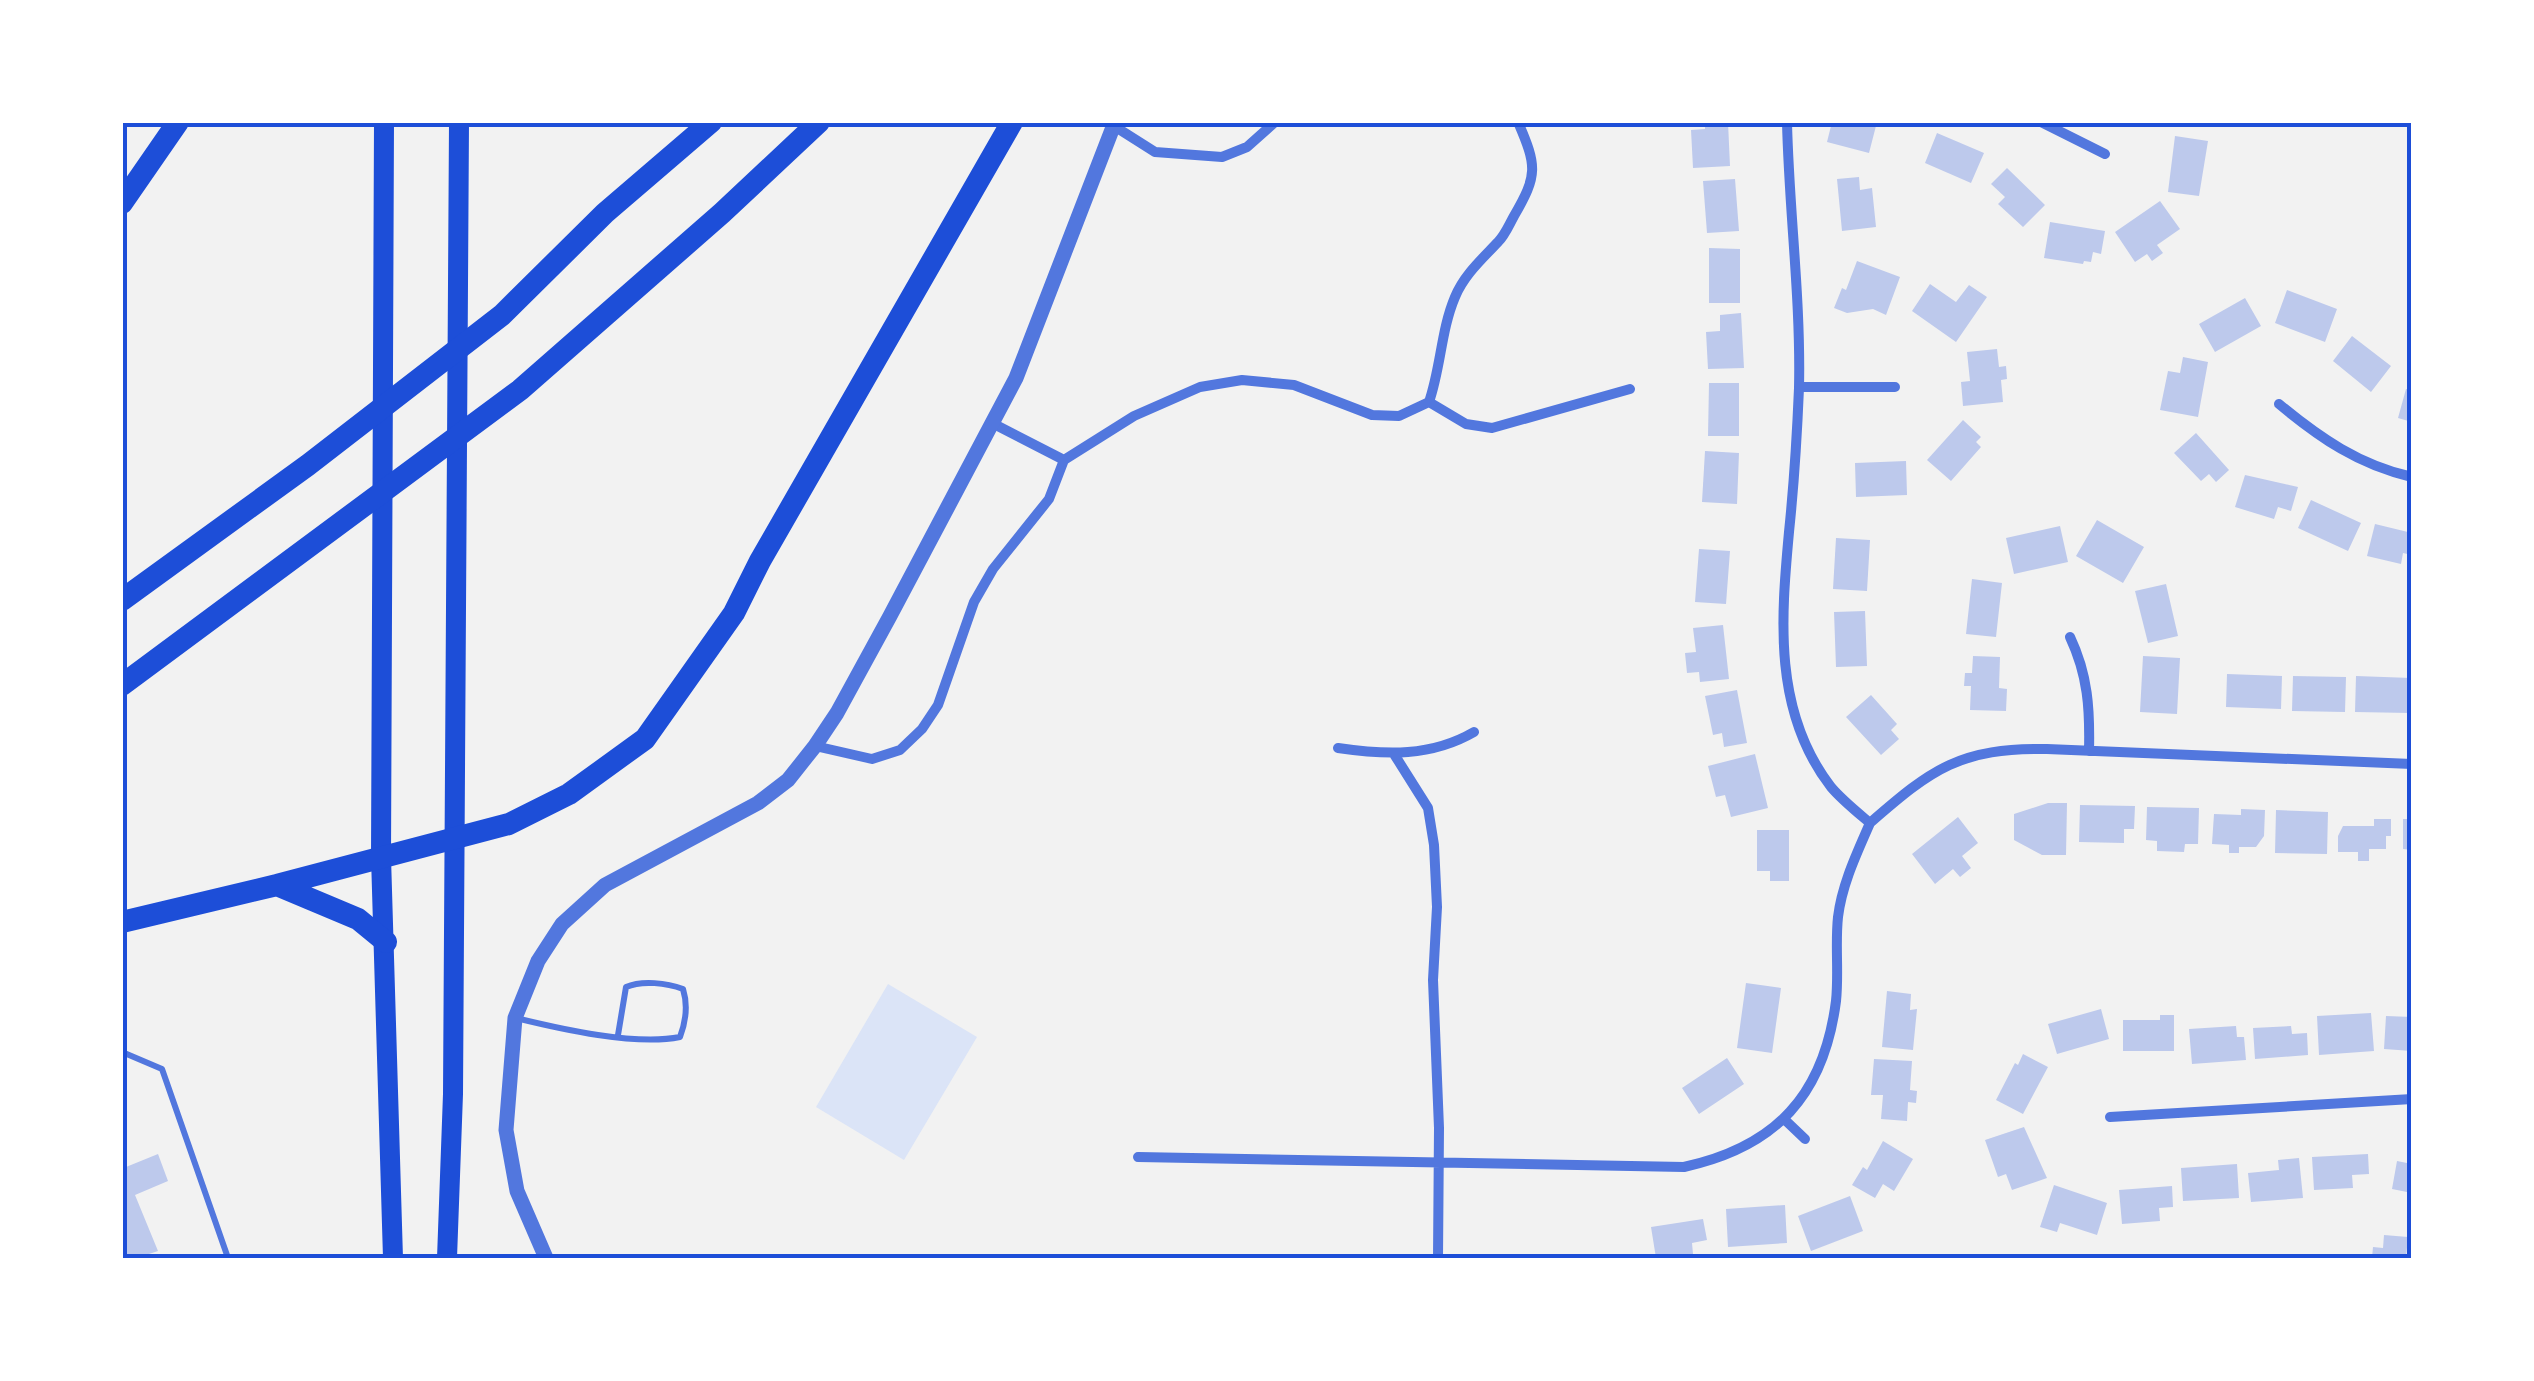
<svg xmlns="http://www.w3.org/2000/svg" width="2534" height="1381" font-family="'Golos Text',sans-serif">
<rect width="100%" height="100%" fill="#f2f2f2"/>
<!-- green -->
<path fill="#dbe4f7" d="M888,984L977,1037L904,1160L816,1107Z"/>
<!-- building -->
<path fill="#bdc9ec" d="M1705,122H1728L1730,166L1693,168L1691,130L1705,129Z
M1832,122H1877L1869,153L1827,142Z
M1937,133L1984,153L1971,183L1925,163Z
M2175,136L2208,141L2199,196L2168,192Z
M2007,168L2045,205L2023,227L1998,204L2005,197L1991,184Z
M1859,177L1860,190L1872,188L1876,227L1842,231L1837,179Z
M1735,179L1739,231L1707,233L1703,181Z
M2160,201L2180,229L2157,245L2163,253L2152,261L2147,254L2135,262L2115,232Z
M2050,222L2105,231L2101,254L2093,252L2091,262L2084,261L2083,264L2044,258Z
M1709,248L1740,249V303H1709Z
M1857,261L1900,277L1886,315L1873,309L1847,313L1834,308L1842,288L1846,290Z
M1930,284L1956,302L1969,285L1987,297L1956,342L1912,311Z
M2287,290L2337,309L2325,342L2275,323Z
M2245,298L2261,326L2215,352L2199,324Z
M1741,313L1744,368L1708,369L1706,332L1720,331V315Z
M2352,336L2391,366L2371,392L2333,361Z
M1997,349L1999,367L2006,366L2007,379L2001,380L2003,402L1963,406L1961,382L1970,381L1967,352Z
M2183,357L2208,362L2198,417L2160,410L2168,371L2180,373Z
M1709,383H1739V436H1708Z
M2406,389L2412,391V422L2398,418Z
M1963,420L1981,437L1976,442L1981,447L1951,481L1927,460Z
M2196,433L2229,470L2216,482L2209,474L2201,481L2174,453Z
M1705,451L1739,453L1737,504L1702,502Z
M1906,461L1907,495L1856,497L1855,463Z
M2245,475L2298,487L2291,511L2278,507L2274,519L2235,507Z
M2311,500L2361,523L2348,551L2298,528Z
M2097,520L2144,547L2123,583L2076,556Z
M2375,524L2412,533V555L2403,553L2401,564L2367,556Z
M2060,526L2068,562L2014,574L2006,538Z
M1836,538L1870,540L1867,591L1833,589Z
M1699,549L1730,551L1726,604L1695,602Z
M1972,579L2002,583L1996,637L1966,634Z
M2166,584L2178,636L2148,643L2135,591Z
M1865,611L1867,666L1836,667L1834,612Z
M1723,625L1729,679L1700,682L1699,672L1687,673L1685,653L1696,652L1693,628Z
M1973,656L2000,657L1999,688L2007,689L2006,711L1970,710L1971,686H1964L1965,673H1972Z
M2143,656L2180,658L2177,714L2140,712Z
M2227,674L2282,676L2281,709L2226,707Z
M2293,676L2346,677L2345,712L2292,711Z
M2356,676L2411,678L2410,713L2355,712Z
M1737,690L1747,743L1724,747L1722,733L1713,735L1705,696Z
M1871,695L1897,724L1891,730L1899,739L1881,755L1846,717Z
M1755,754L1768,808L1731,817L1725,795L1716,797L1708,766Z
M2048,803H2067L2066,855H2042L2014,840V814Z
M2080,805L2135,806L2134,829H2124V843L2079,842Z
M2147,807L2199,808L2198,844H2185L2184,852L2157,851V841L2146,840Z
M2241,809L2265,810L2264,836L2256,847H2239V853H2229V845L2212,844L2214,814L2241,815Z
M2276,810L2328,812L2327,854L2275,853Z
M1958,817L1978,843L1962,856L1971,868L1960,877L1953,869L1935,884L1912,854Z
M2374,819H2391V836H2386V849H2369V861H2358V852H2338V836L2343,826H2374Z
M2403,819H2412V850L2403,849Z
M1757,830H1789V881H1770V871H1757Z
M1746,983L1781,988L1772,1053L1737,1048Z
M1887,991L1911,994L1910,1010L1917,1009L1913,1050L1882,1047Z
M2101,1009L2109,1039L2057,1054L2048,1024Z
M2371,1013L2374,1051L2319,1055L2317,1016Z
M2160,1015H2174V1051H2123V1020H2160Z
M2386,1016L2412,1017V1051L2384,1049Z
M2236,1026L2237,1037H2244L2246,1060L2192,1064L2189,1029Z
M2291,1026L2292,1034L2307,1033L2308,1055L2255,1059L2253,1028Z
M2023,1054L2048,1067L2023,1114L1996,1100L2015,1063L2018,1065Z
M1727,1058L1744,1084L1699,1114L1682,1088Z
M1874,1059L1912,1061L1910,1090L1917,1091L1916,1103L1908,1102L1907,1121L1881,1119L1883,1095H1871Z
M2024,1127L2047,1178L2012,1190L2006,1174L1998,1177L1985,1140Z
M1883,1141L1913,1159L1894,1191L1883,1184L1875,1198L1852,1185L1863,1167L1867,1170Z
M158,1154L168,1181L135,1195L158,1251L137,1258H122V1157L126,1167Z
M2368,1154L2369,1174L2352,1175L2353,1188L2314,1190L2312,1157Z
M2299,1158L2303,1198L2251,1202L2248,1173L2279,1170L2278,1160Z
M2397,1161L2412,1164V1193L2392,1189Z
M2237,1164L2239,1198L2183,1201L2181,1168Z
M2054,1185L2107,1203L2097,1235L2060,1223L2057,1232L2040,1227Z
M2172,1186L2173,1207L2159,1208L2160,1221L2122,1224L2119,1190Z
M1850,1196L1863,1231L1811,1251L1798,1216Z
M1785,1205L1787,1243L1728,1247L1726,1209Z
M1703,1219L1707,1240L1692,1243L1693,1254L1656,1258L1651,1227Z
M2384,1235L2408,1237L2406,1258H2372L2373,1247L2383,1248Z"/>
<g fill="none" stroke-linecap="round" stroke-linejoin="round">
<!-- service -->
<path stroke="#5277de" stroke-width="6" d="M516,1018C561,1029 635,1046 680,1037C686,1021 688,1005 683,989C667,983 642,980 626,987L618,1035
M122,1052L162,1069L228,1258"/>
<!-- minor -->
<path stroke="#5277de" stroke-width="10" d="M2041,122L2105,154
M1114,126L1155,152L1222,157L1247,147L1275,122
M1799,387H1895
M1429,402C1441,367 1441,330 1455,297C1464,275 1482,259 1498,242C1505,235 1509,225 1514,216C1538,175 1537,166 1518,122
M1429,402L1466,424L1492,428L1630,389
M2279,404C2320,438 2359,465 2412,477
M992,423L1064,460
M2070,637C2088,675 2090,709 2089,751
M815,746L872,759L900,750L922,729L938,705L974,602L993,569L1049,499L1064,460L1134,416L1200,387L1242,380L1294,385L1372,415L1399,416L1429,402
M1338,748C1386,755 1431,757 1474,732
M1394,754L1428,808L1434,845L1437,907L1433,980L1439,1128L1438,1258
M1870,823C1933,768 1960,748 2047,749L2412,764
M2110,1117L2412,1099
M1784,1119L1805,1139
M1138,1157L1684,1167C1776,1147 1824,1095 1836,1001C1839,973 1835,945 1838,917C1842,884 1857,853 1870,823C1857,812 1842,800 1831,787C1773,712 1781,619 1789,532C1794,484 1797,436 1799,388C1801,299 1789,211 1787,122"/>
<!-- tertiary -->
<path stroke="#5277de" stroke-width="15" d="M546,1258L517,1191L506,1130L515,1018L538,961L562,924L605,885L758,803L788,780L815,746L837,713L890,616L1016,378L1115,122"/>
<!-- primary -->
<path stroke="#1d4ed8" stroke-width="20" d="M384,122L381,857L393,1258
M447,1258L453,1094L459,122"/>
<!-- motorway -->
<path stroke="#1d4ed8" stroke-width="22" d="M122,203L178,122
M122,600L308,465L502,315L605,213L711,122
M122,685L520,390L722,213L819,122
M277,885L358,919L386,942
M122,922L277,885L509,824L569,794L645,739L734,613L760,561L1012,122"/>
</g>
<!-- border -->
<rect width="2534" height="1381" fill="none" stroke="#ffffff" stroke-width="250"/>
<rect x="125" y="125" width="2284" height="1131" fill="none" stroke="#1d4ed8" stroke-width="4"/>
</svg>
